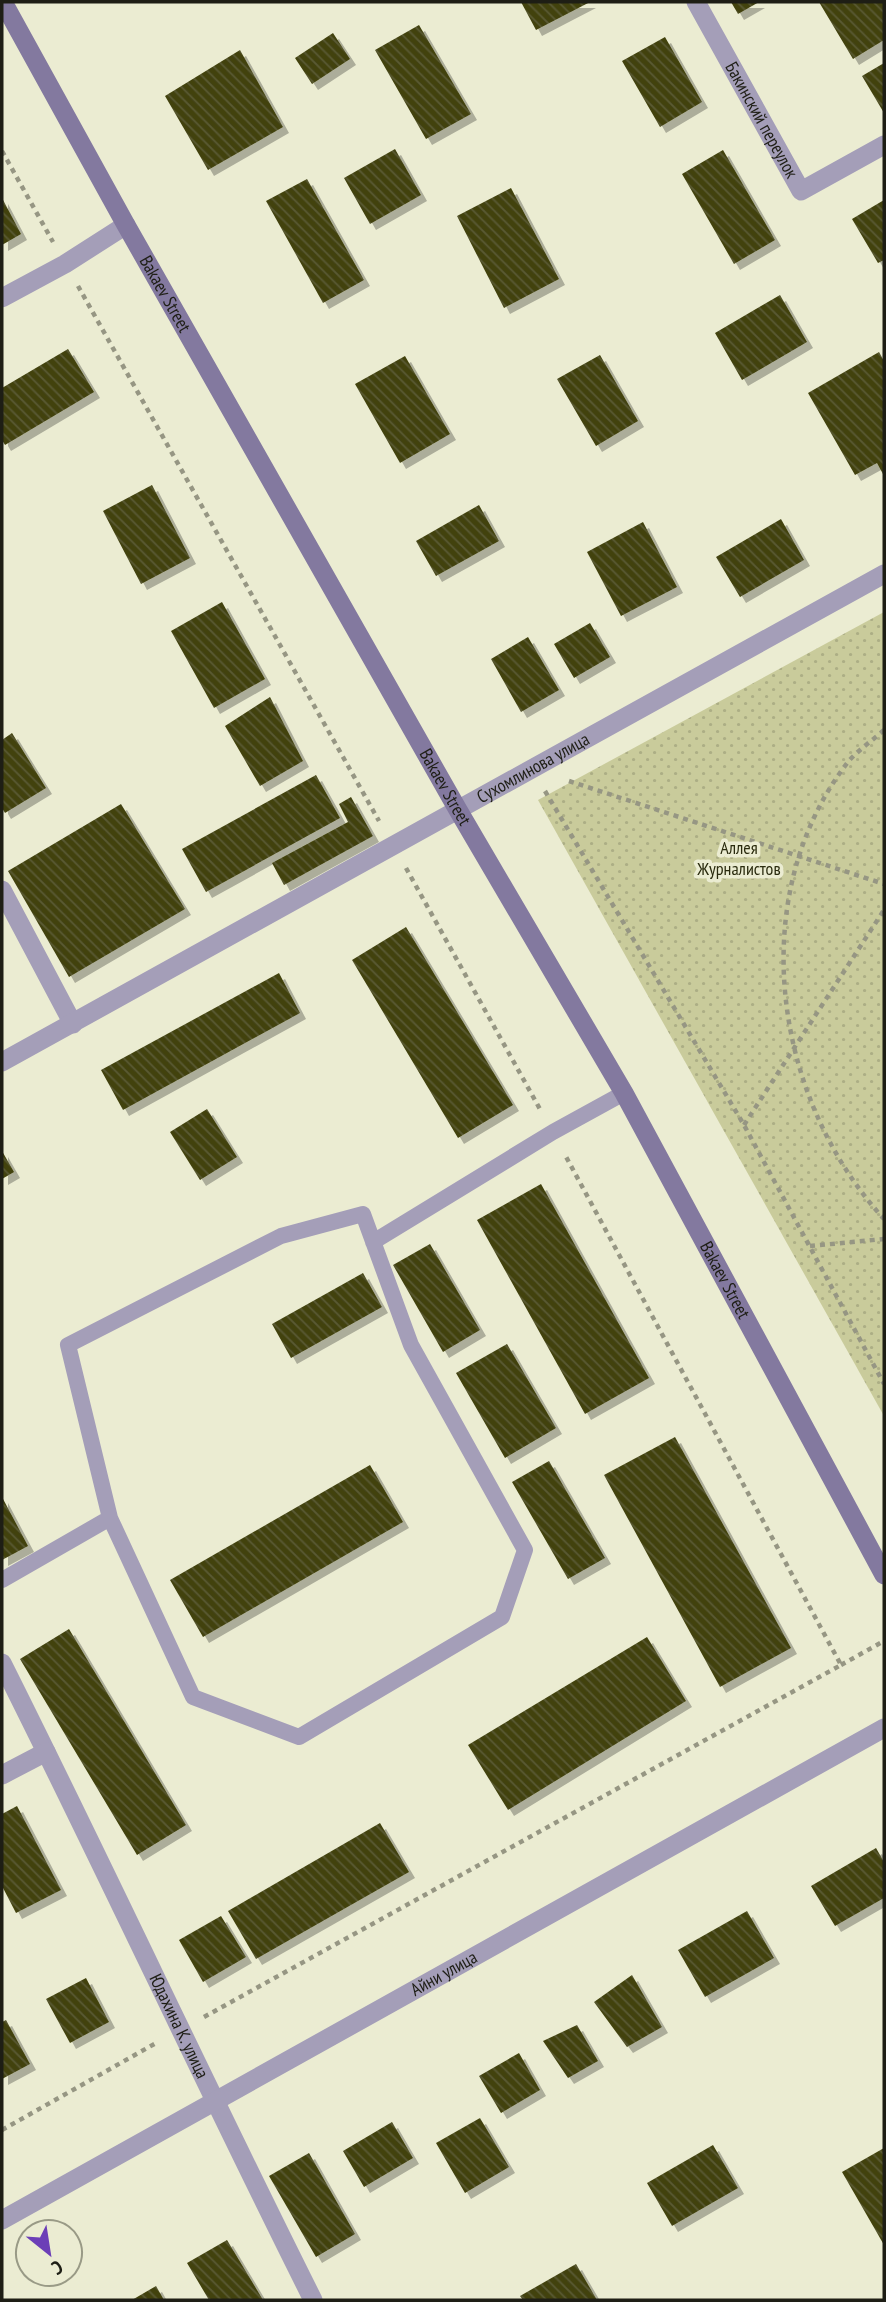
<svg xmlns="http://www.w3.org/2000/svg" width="886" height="2302" font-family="'PT Sans Narrow',sans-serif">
<defs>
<pattern id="park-dots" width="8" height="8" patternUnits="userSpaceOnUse" patternTransform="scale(1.75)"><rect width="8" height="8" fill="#c9cb9b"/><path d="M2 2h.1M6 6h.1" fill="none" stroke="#acae85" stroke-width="1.8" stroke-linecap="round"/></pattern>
<pattern id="building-back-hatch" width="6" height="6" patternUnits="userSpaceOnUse" patternTransform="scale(1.75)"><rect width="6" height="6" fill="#424211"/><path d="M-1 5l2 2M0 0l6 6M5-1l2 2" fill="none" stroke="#5a5a33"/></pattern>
<filter id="shadow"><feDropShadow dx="6" dy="6" stdDeviation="0" flood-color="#0004"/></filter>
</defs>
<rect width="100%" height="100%" fill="#ebecd2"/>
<!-- park -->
<path fill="url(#park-dots)" d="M884,612V1416L538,800Z"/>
<!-- building -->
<path fill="url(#building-back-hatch)" filter="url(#shadow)" d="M521,2H590L536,30Z
M731,2H759L738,14Z
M819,2H884V40L853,59Z
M419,25L471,114L426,139L375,50Z
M333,33L350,59L312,84L295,58Z
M665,37L702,102L660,127L622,61Z
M240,50L283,127L208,170L165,96Z
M884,63V113L862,76Z
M395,149L421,195L370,224L344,178Z
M723,150L775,240L734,264L682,174Z
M307,179L364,280L323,303L266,201Z
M511,188L559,279L504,308L457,216Z
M2,198L21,234L2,245Z
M884,200V260L878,263L852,219Z
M780,295L807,342L742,380L715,333Z
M68,349L94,392L5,445L2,440V388Z
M879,352L884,361V476L877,463L855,475L808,393Z
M600,355L638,421L596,446L557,379Z
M405,356L450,434L400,463L355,384Z
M152,485L190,558L141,584L103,511Z
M479,505L499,541L436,576L416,541Z
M781,519L804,560L740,597L716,557Z
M643,522L677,587L621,616L587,552Z
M222,602L265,679L214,708L171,631Z
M590,623L610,657L574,678L554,644Z
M528,637L559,690L521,712L491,659Z
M270,697L303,761L260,786L225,726Z
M12,733L46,788L5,813L2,808V740Z
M316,775L340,818L206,892L182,849Z
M351,797L373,836L284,885L272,863L348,822L339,804Z
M121,804L185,909L69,977L8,871Z
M406,927L513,1105L458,1138L352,960Z
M279,973L300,1013L123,1110L101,1070Z
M207,1109L237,1157L200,1180L170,1132Z
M2,1151L14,1172L2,1179Z
M541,1184L649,1378L585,1414L477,1220Z
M430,1244L480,1330L443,1352L393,1265Z
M363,1273L382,1307L291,1358L272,1324Z
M507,1344L556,1428L505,1458L456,1373Z
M675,1437L791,1648L720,1687L604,1475Z
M549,1461L605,1558L568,1579L512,1482Z
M370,1465L403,1522L203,1637L170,1580Z
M2,1497L28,1546L2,1560Z
M69,1629L186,1825L137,1855L20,1659Z
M647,1637L686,1701L508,1810L468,1745Z
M17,1806L61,1890L16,1913L2,1886V1814Z
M380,1823L409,1872L256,1959L228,1911Z
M876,1848L884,1862V1898L835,1926L811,1886Z
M747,1911L774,1958L705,1997L678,1950Z
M221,1916L246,1957L203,1982L179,1940Z
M632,1975L662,2027L627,2047L594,2002Z
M86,1978L109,2022L70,2043L46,1999Z
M6,2020L30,2064L2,2079V2022Z
M577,2025L598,2061L568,2078L543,2041Z
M519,2053L540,2090L501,2113L479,2076Z
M480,2118L509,2167L465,2193L436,2143Z
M392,2122L413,2158L364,2187L343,2151Z
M713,2145L738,2188L672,2226L647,2183Z
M884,2148V2245L842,2172Z
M309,2153L355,2234L316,2257L269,2176Z
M227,2240L263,2300H209L187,2263Z
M576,2264L597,2300H523L520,2296Z
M156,2286L164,2300H132Z"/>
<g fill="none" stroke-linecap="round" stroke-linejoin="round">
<!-- path -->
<path stroke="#969683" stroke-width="4.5" stroke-dasharray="5 5" stroke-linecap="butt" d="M2,151L53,242
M78,286L379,821
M884,730C873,740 858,750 848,762C744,896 773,1098 884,1219
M569,781L884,884
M545,791L744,1125L884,1384
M406,868L541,1111
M744,1125L884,910
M810,1246L884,1239
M841,1665L884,1641
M204,2017L841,1665L564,1153
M2,2130L156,2043"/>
<!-- service -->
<path stroke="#a49eb8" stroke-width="16" d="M363,1214L411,1345L525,1550L502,1617L299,1737L193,1697L110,1518L68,1345L281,1236Z
M373,1242L553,1132L624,1093
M2,1580L110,1518"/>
<!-- minor -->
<g stroke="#a49eb8" stroke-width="19">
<path id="s1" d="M696,2L801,191L884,145"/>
<path d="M2,298L65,264L126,225"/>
<path d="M2,890L73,1024"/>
<path id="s2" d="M2,1062L884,574"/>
<path id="s3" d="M2,1663C108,1874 207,2089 313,2300"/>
<path d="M2,1775L46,1752"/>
</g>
<!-- tertiary -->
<path stroke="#a49eb8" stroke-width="19" id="s4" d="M2,2220L884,1728"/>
<!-- secondary -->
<path stroke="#83799f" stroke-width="19" id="s5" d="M3,2L126,225L458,810L624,1093L884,1575"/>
</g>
<g text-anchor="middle" stroke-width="7" stroke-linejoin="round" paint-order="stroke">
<!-- street labels -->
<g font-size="18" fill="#1e1e15" stroke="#ebecd2">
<text dy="6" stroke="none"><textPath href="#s1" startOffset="135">Бакинский переулок</textPath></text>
<text dy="6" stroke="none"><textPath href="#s5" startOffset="334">Bakaev Street</textPath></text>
<text dy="6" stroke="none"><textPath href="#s2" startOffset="607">Сухомлинова улица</textPath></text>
<text dy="6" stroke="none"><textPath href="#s5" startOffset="901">Bakaev Street</textPath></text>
<text dy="6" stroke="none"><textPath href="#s5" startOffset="1468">Bakaev Street</textPath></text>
<text dy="6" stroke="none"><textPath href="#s4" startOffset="506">Айни улица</textPath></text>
<text dy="6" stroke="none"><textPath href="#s3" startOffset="404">Юдахина К. улица</textPath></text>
</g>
<!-- park labels -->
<g font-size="18" fill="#2a2b0e" stroke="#ebecd2">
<text x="739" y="854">Аллея<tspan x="739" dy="21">Журналистов</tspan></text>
</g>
</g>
<!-- border -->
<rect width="886" height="2302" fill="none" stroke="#1e1e15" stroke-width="7"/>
<!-- north arrow -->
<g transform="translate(49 2253) rotate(150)"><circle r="33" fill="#ebecd2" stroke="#999a86" stroke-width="2"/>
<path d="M0-5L12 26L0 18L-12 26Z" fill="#6c3fb7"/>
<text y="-10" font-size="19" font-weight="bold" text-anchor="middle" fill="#1e1e15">С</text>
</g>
</svg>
